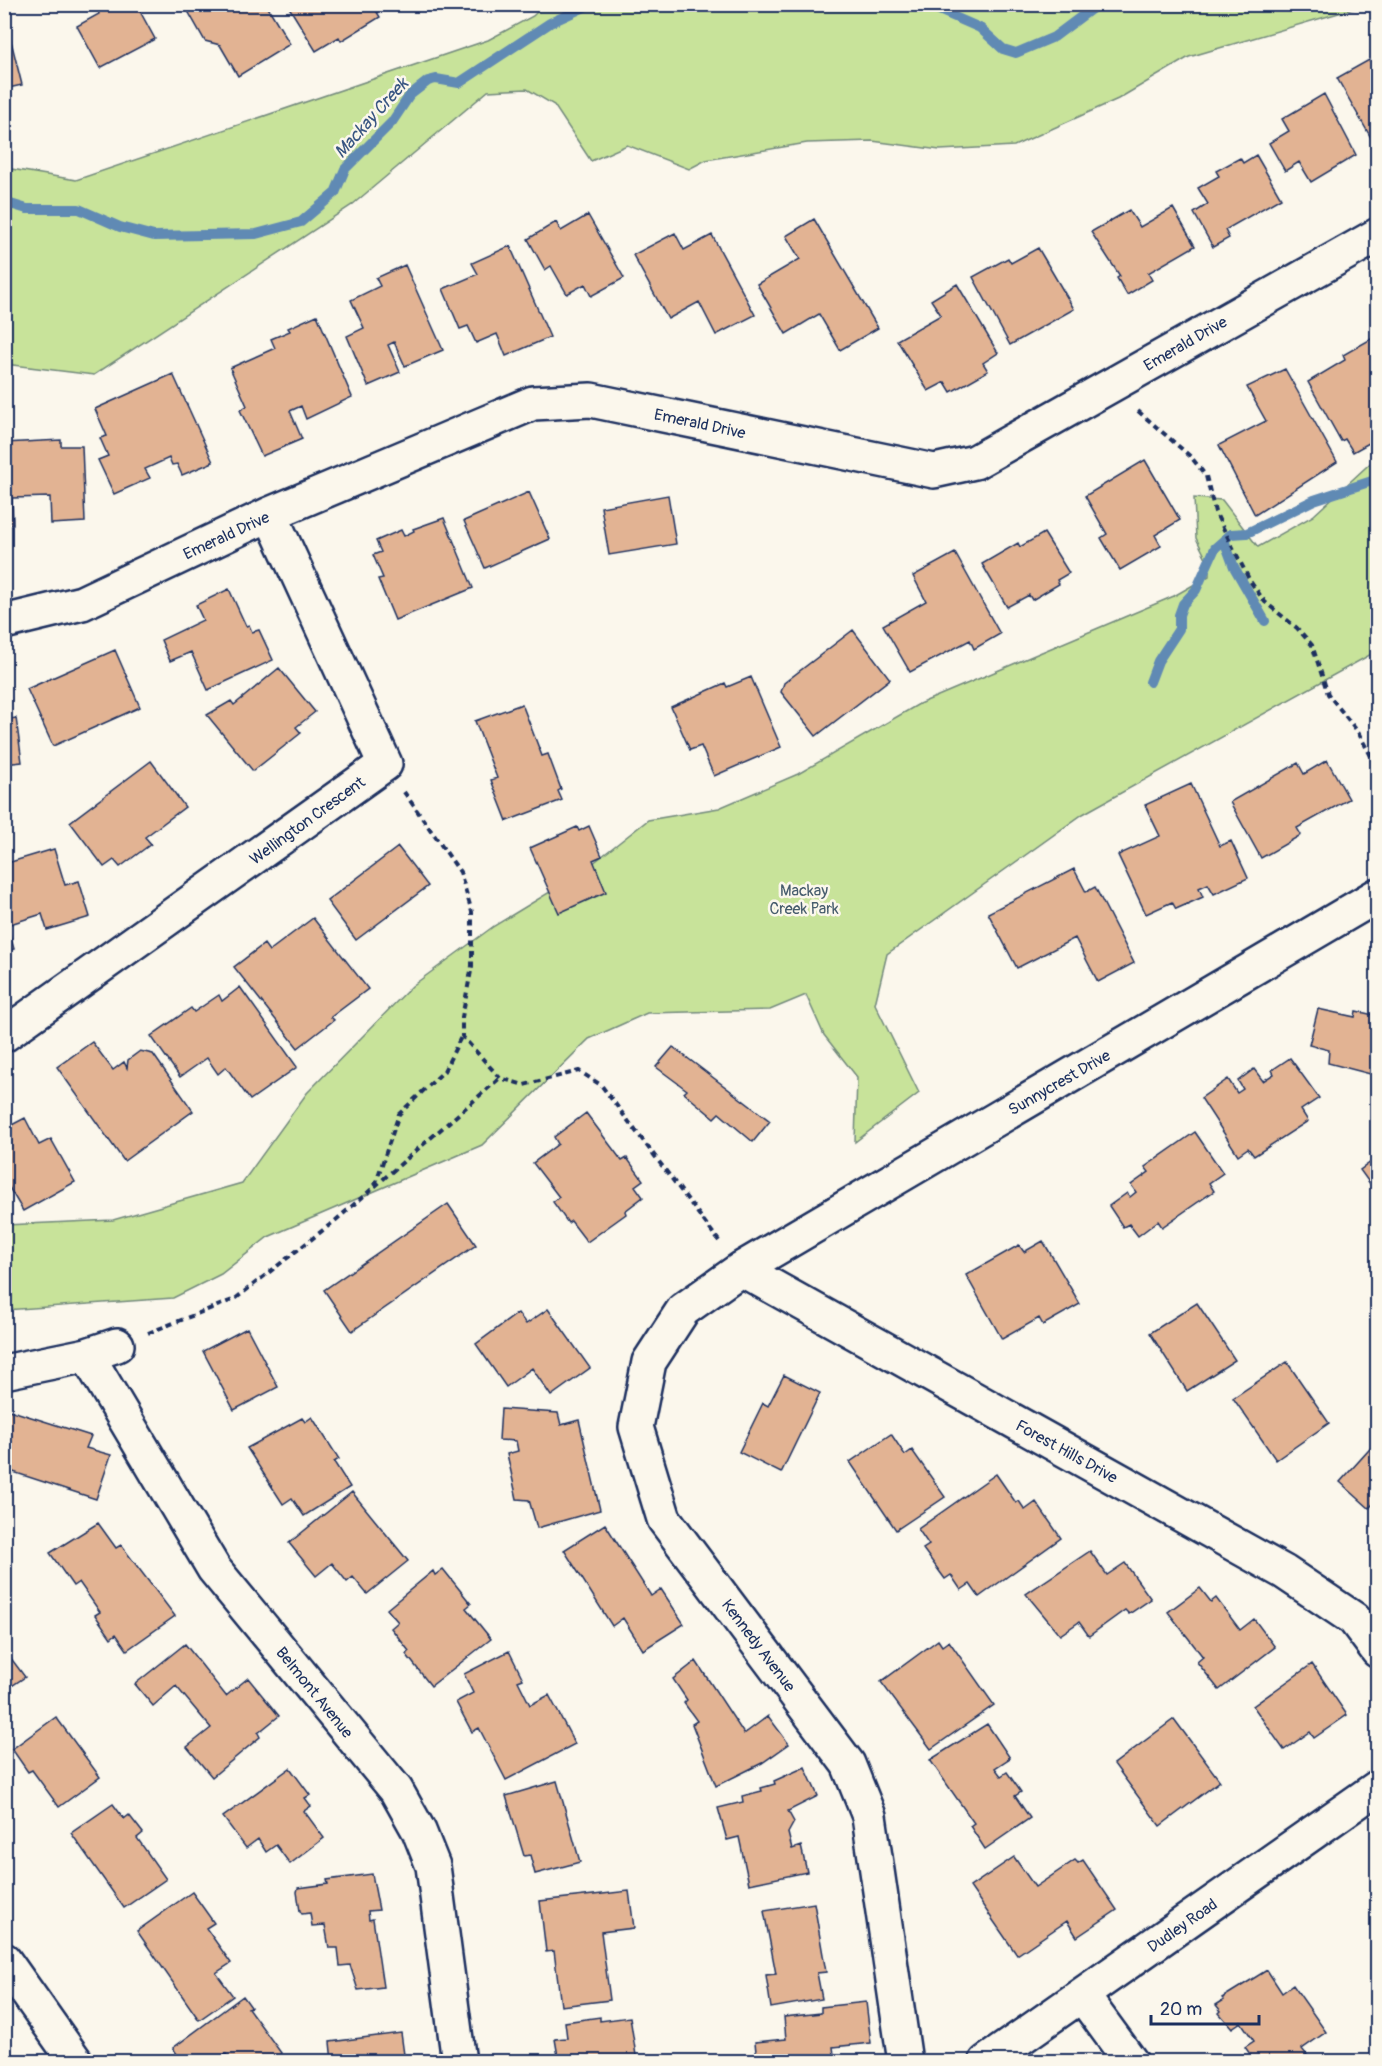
<svg xmlns="http://www.w3.org/2000/svg" width="1382" height="2066" font-family="Pangolin,sans-serif">
<rect width="100%" height="100%" fill="#fbf7ec"/>
<filter id="ink" filterUnits="userSpaceOnUse"><feTurbulence type="fractalNoise" baseFrequency=".0167" numOctaves="2"/><feDisplacementMap in="SourceGraphic" scale="12" xChannelSelector="R" yChannelSelector="G"/><feConvolveMatrix kernelMatrix="1 2 1 2 8 2 1 2 1" color-interpolation-filters="sRGB"/></filter>
<g filter="url(#ink)">
<!-- green -->
<path fill="#c8e39a" stroke="#72897c" stroke-width="1.5" d="M544,5V4L1366,5L1189,57L1118,99L1014,146L940,150L872,141L807,143L706,160L689,169L627,145L591,161L554,105L527,89L488,91L352,205L94,375L5,364V168L76,180L488,40L533,16Z
M1377,457V651L1083,814L887,954L875,1004L919,1093L855,1142L857,1077L824,1035L806,995L770,1010L647,1013L589,1039L482,1145L268,1237L221,1274L173,1298L5,1310V1225L113,1220L242,1183L307,1093L412,986L494,926L578,875L648,820L719,808L798,774L919,704L1174,596L1209,576V564L1196,538L1194,498L1222,500L1258,547L1313,516Z"/>
<g fill="none" stroke-linecap="round" stroke-linejoin="round">
<!-- stream -->
<path stroke="#618ab4" stroke-width="10" d="M925,4L980,28L1003,49L1016,53L1054,37L1098,4
M4,202L27,209H79L120,227L154,236L256,234L301,222L335,193L345,169L392,122L410,95L428,81L436,79L459,83L550,23L591,4
M1224,540L1234,567L1265,621
M1150,682L1158,661L1179,629V615L1183,604L1196,590L1215,548L1231,534L1247,533L1314,500L1378,479"/>
</g>
<!-- building -->
<path fill="#e2b393" stroke="#1b2f5e" stroke-width="1.5" d="M136,4L155,39L100,68L77,26L99,14L96,4Z
M184,4H266L290,44L238,76L220,45L205,41Z
M287,4H372L380,17L341,41L339,37L316,51Z
M4,13L22,85L4,89Z
M1378,55V150L1337,78Z
M1324,94L1356,155L1311,182L1299,162L1285,171L1269,143L1289,131L1282,119Z
M1256,155L1281,198L1225,230L1229,238L1213,247L1194,213L1208,204L1198,188L1219,176L1216,171L1240,158L1243,163Z
M1173,208L1195,246L1148,273L1152,280L1127,295L1117,278L1120,276L1091,232L1129,210L1140,227Z
M588,215L624,278L591,296L585,284L567,294L551,266L545,270L528,239L556,222L561,231Z
M814,219L878,328L840,350L819,314L786,334L757,284L800,259L786,236Z
M675,233L684,250L712,235L755,315L716,335L699,302L668,319L633,255Z
M510,246L550,337L506,356L497,334L476,343L468,326L460,329L443,289L478,274L472,263Z
M1038,248L1074,309L1010,345L973,277L1008,258L1011,263Z
M405,265L443,350L405,366L394,342L388,345L400,372L368,386L347,336L364,328L351,300L380,286L376,278Z
M957,284L998,353L983,363L988,371L951,392L945,382L928,391L897,340L941,315L931,300Z
M317,315L352,397L306,419L301,406L290,411L302,439L262,456L240,410L247,406L230,368L275,348L271,339L290,331L288,328Z
M1378,335V438L1353,452L1345,439L1341,441L1308,382L1345,360L1343,355Z
M1285,369L1337,462L1255,515L1219,445L1266,421L1247,387Z
M173,374L213,462L182,475L177,464L172,465L169,458L145,469L150,478L114,494L98,460L108,456L100,438L107,436L95,409Z
M61,440V446H82L85,522L51,524L50,497L12,498L13,524L4,525V443Z
M1145,460L1180,520L1155,535L1161,546L1120,570L1101,538L1107,534L1085,496Z
M529,492L550,539L485,568L464,521Z
M668,495L676,544L609,555L601,507Z
M444,518L473,588L395,620L378,579L383,578L373,555L381,552L376,541L401,530L404,536L414,531L413,529Z
M1044,533L1069,573L1057,580L1059,584L1032,600L1029,595L1007,607L982,564L1018,543L1020,547Z
M955,553L1000,634L974,649L970,640L910,672L883,625L926,601L913,576Z
M229,589L246,626L249,625L252,632L259,630L273,660L208,690L191,652L170,661L161,640L203,620L196,605Z
M853,630L890,679L816,736L781,692L784,683Z
M115,650L140,707L53,746L27,689Z
M279,668L315,712L296,727L301,733L253,771L207,715L231,701L234,705Z
M751,677L781,747L714,776L701,746L690,750L671,707L725,683L727,687Z
M4,698H8L10,719L16,718L22,762L4,764Z
M522,704L542,756L548,754L561,789L558,791L562,800L507,821L491,780L497,778L475,721Z
M1327,760L1349,799L1297,828L1301,835L1261,858L1230,802L1298,763L1304,774Z
M151,761L185,807L145,837L151,844L120,867L114,860L104,867L70,822Z
M1191,784L1220,846L1231,841L1248,878L1214,894L1208,884L1199,888L1203,897L1176,909L1172,902L1146,914L1118,855L1160,836L1145,805Z
M589,826L602,856L593,860L606,892L559,913L530,848L577,827L579,831Z
M398,847L428,886L356,940L327,901Z
M54,849L65,885L79,881L90,917L47,930L42,914L7,925L14,949L4,952V864Z
M1074,869L1086,892L1095,887L1134,963L1098,982L1075,938L1017,968L988,913Z
M313,918L368,989L331,1017L334,1020L298,1048L234,967L264,944L269,951Z
M240,987L297,1067L250,1100L226,1067L218,1074L207,1058L180,1077L151,1036L191,1008L194,1012L219,995L222,1001Z
M1318,1009L1355,1017L1356,1011L1378,1016V1076L1328,1063L1329,1050L1309,1045Z
M92,1042L113,1070L124,1062L127,1068L128,1060L140,1051L153,1054L193,1111L124,1161L57,1067Z
M673,1047L770,1121L753,1142L719,1113L714,1118L684,1093L687,1090L656,1067Z
M1290,1058L1319,1098L1301,1110L1308,1121L1254,1156L1248,1148L1238,1155L1201,1098L1228,1079L1237,1093L1243,1089L1238,1081L1254,1069L1263,1081L1274,1074L1272,1070Z
M586,1113L622,1161L627,1158L643,1180L635,1186L643,1197L625,1211L626,1214L587,1242L571,1221L568,1223L553,1202L559,1197L533,1163L558,1144L554,1137Z
M25,1118L39,1145L51,1139L75,1182L23,1211L4,1179V1129Z
M1195,1132L1223,1173L1209,1183L1214,1191L1162,1227L1158,1221L1138,1236L1129,1224L1123,1227L1109,1206L1127,1193L1130,1197L1136,1192L1131,1185L1149,1172L1145,1167Z
M1378,1157V1195L1360,1170Z
M448,1204L476,1245L352,1331L324,1290Z
M1043,1241L1080,1304L1043,1325L1039,1318L1002,1339L966,1275L1019,1245L1024,1252Z
M1197,1303L1235,1360L1187,1391L1150,1333Z
M548,1309L590,1368L551,1396L532,1368L506,1387L476,1344L518,1313L526,1324Z
M247,1328L278,1387L234,1410L203,1351Z
M1287,1362L1329,1423L1276,1460L1233,1398Z
M784,1375L820,1393L781,1473L739,1452L763,1403L768,1406Z
M501,1409L558,1413L561,1425L579,1420L600,1510L537,1528L529,1500L517,1499L507,1454L518,1451L516,1441L499,1440Z
M9,1410L91,1436L86,1448L111,1455L96,1499L4,1469V1424Z
M312,1417L339,1459L334,1462L350,1487L304,1516L292,1498L283,1504L247,1448L302,1418L305,1422Z
M891,1434L905,1455L912,1450L945,1497L896,1530L850,1462Z
M1378,1440V1499L1369,1508L1340,1482Z
M996,1474L1016,1503L1019,1501L1025,1510L1036,1502L1061,1538L979,1597L970,1584L961,1590L951,1575L945,1579L923,1549L929,1545L918,1529Z
M352,1492L408,1561L367,1594L353,1577L347,1582L332,1563L316,1576L289,1543Z
M98,1523L116,1548L121,1545L175,1616L127,1650L116,1634L111,1638L95,1615L100,1612L79,1582L73,1586L50,1553Z
M605,1524L651,1596L661,1589L684,1624L643,1650L623,1618L612,1626L564,1550Z
M1090,1551L1107,1575L1125,1563L1151,1599L1129,1614L1125,1610L1089,1636L1079,1622L1060,1635L1026,1594Z
M443,1569L471,1604L466,1608L491,1639L431,1686L406,1654L409,1651L391,1628L398,1622L387,1609L433,1571L435,1575Z
M1200,1588L1211,1602L1216,1598L1240,1630L1254,1619L1275,1647L1219,1690L1197,1662L1203,1657L1168,1612Z
M938,1640L942,1646L949,1641L994,1705L931,1749L881,1682Z
M185,1644L226,1696L248,1678L279,1716L258,1733L260,1737L212,1777L187,1747L211,1728L176,1686L153,1706L135,1684Z
M4,1649L25,1677L4,1691Z
M509,1651L523,1679L518,1681L530,1705L549,1695L575,1744L506,1780L479,1728L472,1732L456,1702L473,1693L464,1674Z
M696,1661L744,1734L768,1716L789,1744L762,1763L716,1786L692,1724L697,1721L684,1703L687,1700L673,1679Z
M1312,1664L1347,1715L1314,1738L1310,1732L1284,1750L1253,1706Z
M56,1717L100,1777L59,1807L32,1770L28,1772L12,1749Z
M1174,1719L1220,1781L1160,1826L1114,1764Z
M987,1724L1010,1758L995,1768L1001,1776L1007,1772L1021,1792L1015,1796L1030,1818L985,1849L970,1826L974,1823L930,1760Z
M805,1767L818,1796L788,1811L794,1822L788,1833L792,1849L801,1846L807,1872L749,1884L739,1837L727,1840L718,1808L743,1802L742,1796L762,1791L761,1788L775,1784L774,1781Z
M290,1768L310,1795L305,1798L311,1806L304,1811L324,1838L290,1864L276,1845L266,1852L258,1839L246,1848L223,1817Z
M557,1781L580,1862L535,1874L530,1855L524,1856L506,1796Z
M113,1804L124,1819L129,1815L143,1833L137,1838L166,1879L124,1908L71,1833Z
M1014,1857L1035,1887L1075,1860L1078,1863L1083,1860L1117,1910L1077,1937L1067,1921L1017,1955L970,1887Z
M372,1874L379,1910L368,1911L369,1920L373,1919L383,1987L358,1990L350,1965L340,1966L338,1948H329L325,1925L312,1926L310,1913L302,1914L300,1911L297,1892L298,1888L328,1884L327,1880Z
M629,1891L634,1928L601,1932L610,2000L561,2006L554,1951L546,1952L540,1901Z
M192,1892L214,1923L206,1928L231,1963L216,1973L233,1996L199,2020L137,1931Z
M814,1903L826,1972L817,1973L822,1999L771,2008L766,1975L776,1974L764,1911Z
M1267,1970L1282,1993L1293,1985L1326,2032L1302,2049L1307,2055L1297,2062H1240L1250,2054L1245,2047L1254,2041L1241,2022L1232,2028L1219,2013L1221,2011L1216,2005L1224,2000L1222,1998Z
M243,1996L251,2007L248,2008L287,2061L232,2062L226,2054L216,2062H182L173,2048Z
M866,2002L871,2043L833,2047L835,2062H757L755,2042L786,2039L784,2017L821,2013V2007Z
M600,2017V2021L630,2017L637,2062H559L555,2039L567,2038L565,2022Z
M401,2033L405,2062H332L330,2042Z"/>
<g fill="none" stroke-linecap="round" stroke-linejoin="round">
<!-- street casing -->
<g stroke="#1b2f5e" stroke-width="38">
<path id="street" d="M4,622L82,603L270,514L533,403L591,400L934,471L975,462L1378,235
M4,1035L385,764L270,514
M741,1269L1284,1572L1354,1619L1378,1651
M87,1355L214,1569L396,1790L419,1831L433,1866L459,2062
M4,1372L87,1355L117,1345
M4,1960L76,2062
M1082,1995L1131,2062
M905,2062L869,1816L848,1764L664,1519L636,1427L649,1362L683,1310L741,1269L1378,895
M986,2062L1378,1787"/>
</g>
<!-- path -->
<path stroke="#1b2f5e" stroke-width="4" stroke-dasharray="6 4.5" stroke-linecap="butt" d="M1138,411L1191,457L1206,476L1215,512L1250,581L1265,602L1297,628L1312,645L1328,694L1358,732L1378,769
M404,792L460,872L472,912V966L462,1017V1036L500,1078L524,1085L579,1071L601,1085L719,1241
M375,1185L399,1114L444,1071L461,1037
M148,1333L235,1299L336,1220L500,1078"/>
<!-- street -->
<use href="#street" stroke="#fbf7ec" stroke-width="33"/>
</g>
</g>
<g text-anchor="middle" stroke-width="5" stroke-linejoin="round" paint-order="stroke">
<!-- street labels -->
<g font-size="16" fill="#1b2f5e" stroke="#fbf7ec">
<text transform="translate(1185 343) rotate(-30)" y="6">Emerald Drive</text>
<text transform="translate(700 423) rotate(12)" y="6">Emerald Drive</text>
<text transform="translate(226 535) rotate(-25)" y="6">Emerald Drive</text>
<text transform="translate(307 820) rotate(-36)" y="6">Wellington Crescent</text>
<text transform="translate(1059 1082) rotate(-30)" y="6">Sunnycrest Drive</text>
<text transform="translate(1067 1451) rotate(29)" y="6">Forest Hills Drive</text>
<text transform="translate(759 1645) rotate(53)" y="6">Kennedy Avenue</text>
<text transform="translate(315 1692) rotate(51)" y="6">Belmont Avenue</text>
<text transform="translate(1182 1925) rotate(-35)" y="6">Dudley Road</text>
</g>
<!-- park labels -->
<g font-size="16" fill="#465c6d" stroke="#fbf7ec">
<text x="804" y="896">Mackay<tspan x="804" dy="18">Creek Park</tspan></text>
</g>
<!-- water labels -->
<g font-size="18" font-style="italic" fill="#385582" stroke="#fbf7ec">
<text transform="translate(371 118) rotate(-48)" y="6">Mackay Creek</text>
</g>
</g>
<!-- margin -->
<rect width="1382" height="2066" fill="none" stroke="#fbf7ec" stroke-width="24"/>
<rect x="12" y="12" width="1358" height="2042" fill="none" stroke="#1b2f5e" stroke-width="2" filter="url(#ink)"/>
<!-- scale -->
<path d="M1151 2015v9h108v-9" fill="none" stroke="#1b2f5e" stroke-width="3"/>
<text x="1160" y="2015" font-size="18" fill="#1b2f5e" stroke="#fbf7ec" stroke-width="4.5" paint-order="stroke">20 m</text>
</svg>
